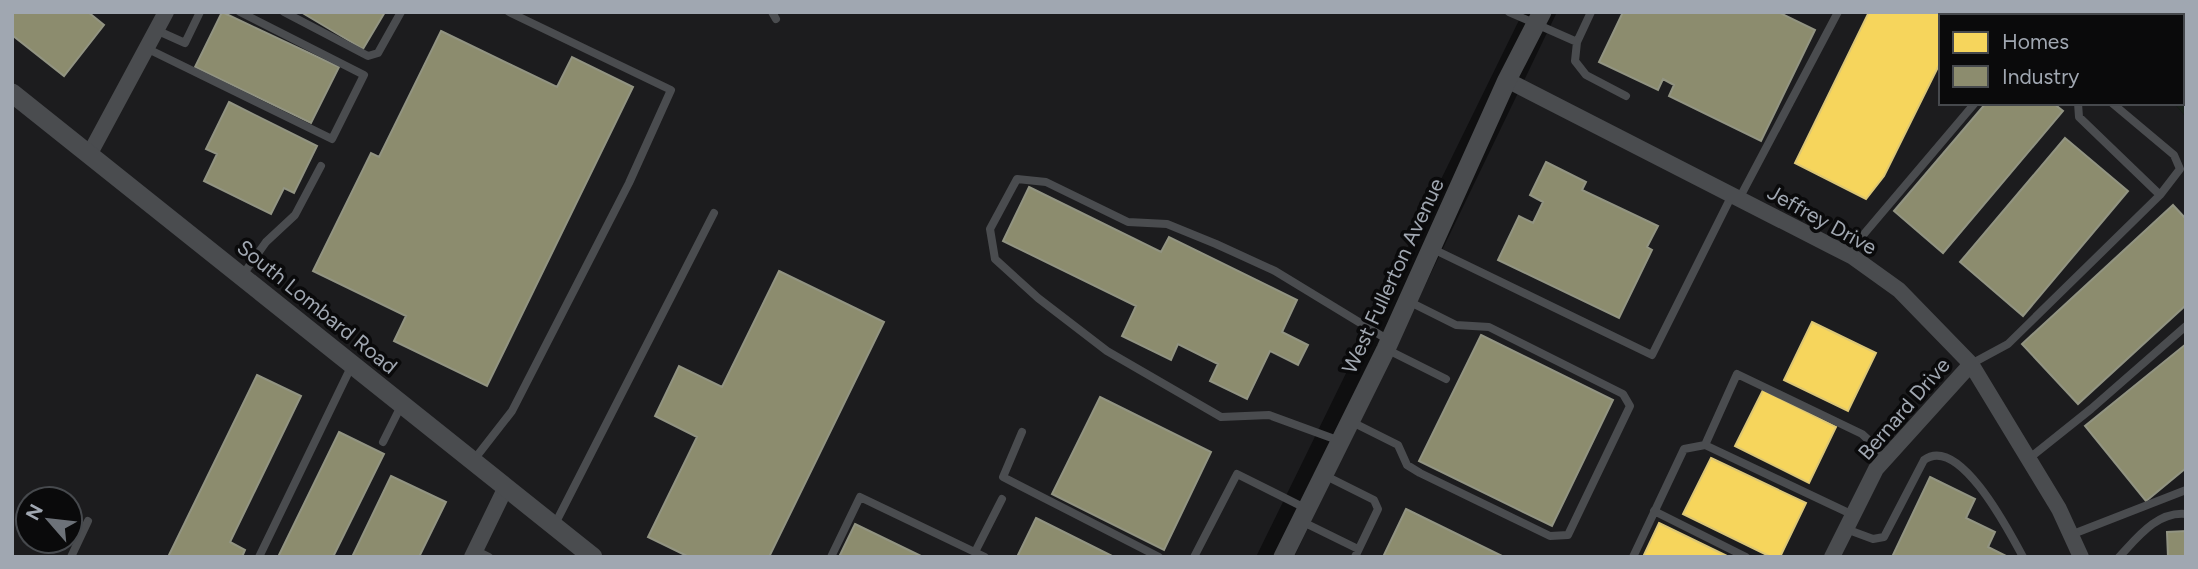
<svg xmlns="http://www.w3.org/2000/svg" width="2198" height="569" font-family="Figtree,sans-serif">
<rect width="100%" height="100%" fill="#0f0f10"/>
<!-- built -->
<path fill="#1c1c1e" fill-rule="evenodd" d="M12,12H1523L1256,557H12ZM28,499H70V541H28Z
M1557,12H2055L2060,16H1941V103H2174L2186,117V557H1294Z"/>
<!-- green -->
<path fill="#19201a" d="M2055,12H2186V117L2174,103H2182V16H2060Z"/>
<!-- homes -->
<path fill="#f6d55c" stroke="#dcc776" stroke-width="2" d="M1869,12H1939L1946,16H1941V61L1884,176L1866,199L1795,163Z
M1812,322L1876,353L1848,411L1784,380Z
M1763,390L1836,427L1809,483L1735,446Z
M1711,458L1806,503L1780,557H1771L1683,514Z
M1659,523L1729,557H1643Z"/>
<!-- industry -->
<path fill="#8c8c6e" stroke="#929482" stroke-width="2" d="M12,12H88L104,25L64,76L12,35Z
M222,12L339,67L311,123L195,67Z
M301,12H385L363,49Z
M1623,12H1778L1815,30L1761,141L1669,96L1674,85L1663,79L1658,90L1599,62Z
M441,31L557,87L572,57L633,87L487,386L394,341L406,316L313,271L371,153L379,157Z
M229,102L317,146L294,193L284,188L271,214L204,181L217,154L206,149Z
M1986,103H2053L2063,111L1943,253L1894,211Z
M2065,138L2128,191L2023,316L1960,262Z
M1546,162L1586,182L1582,190L1658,226L1647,247L1652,250L1619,318L1498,260L1519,216L1533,223L1543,202L1530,195Z
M1029,187L1161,252L1169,237L1297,300L1282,332L1308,345L1298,365L1270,351L1247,399L1210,381L1218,364L1178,344L1171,360L1122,336L1136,306L1003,241Z
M2173,205L2186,219V305L2078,404L2022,344Z
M779,271L884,322L769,557H689L648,537L697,437L655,416L679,366L722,387Z
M1481,335L1613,400L1552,526L1419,461Z
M2186,344V468L2146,501L2085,426Z
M257,375L301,396L230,542L245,550L242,557H168Z
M1100,397L1211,452L1164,550L1052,494Z
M339,432L384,454L333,557H278Z
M391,476L446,502L419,557H352Z
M1930,477L1975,499L1966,518L1995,532L1988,547L2008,557H1892Z
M1406,509L1504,557H1383Z
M1036,518L1114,557H1017Z
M855,524L923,557H839Z
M2186,531V557H2168L2167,532Z"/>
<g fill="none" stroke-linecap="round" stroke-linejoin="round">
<!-- service -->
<path stroke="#4a4c4f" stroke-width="8" d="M284,12L368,56L378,53L401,12
M772,12L776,19
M1509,12L1577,42L1591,12
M156,30L185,43L200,12
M1577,42L1575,61L1586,75L1626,96
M146,48L332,139L364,75L240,12
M2112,103L2174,155L2180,169L2160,195
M1739,199L1838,12
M1431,248L1652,355L1732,195
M1847,254L1975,103
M242,276L266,242L295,215L321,166
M1386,349L1446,379
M1971,364L2008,344L2160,195L2079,117L2078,103
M1350,421L1398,445L1407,465L1420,473L1550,536L1568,535L1630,406L1623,394L1489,327L1456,325L1408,301
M1022,432L1003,477L1159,557
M1340,441L1269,415L1221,417L1107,351L1038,298L995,259L990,229L1017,179L1046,182L1128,222L1167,224L1216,244L1275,271L1390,341
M383,442L402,404
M1705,445L1853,515
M2027,460L2091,409L2186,326
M473,461L512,411L629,183L671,90L509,12
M1324,475L1374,500L1378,509L1355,557
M1654,511L1746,557
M1301,521L1358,549
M554,526L714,213
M1846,529L1873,539L1884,537L1924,460C1959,434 2009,531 2023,557
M2073,534L2186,490
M475,550L489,557
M975,552L1002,499
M71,557L88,521
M259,557L352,365
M831,557L860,497L985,557
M1194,557L1237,474L1307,509
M1633,557L1684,449L1705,445L1737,374L1862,434L1887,457
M2119,557C2137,538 2157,511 2186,514"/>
<!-- minor -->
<path stroke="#4a4c4f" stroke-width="16" d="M1507,80L1853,257L1899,290L1971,364L2059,509L2081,557
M89,155L166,12
M472,557L506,487
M1832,557L1876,469L1971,364"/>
<!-- tertiary -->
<path stroke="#4a4c4f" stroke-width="19" d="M12,93L593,557
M1283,557L1386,349L1507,80L1542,12"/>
</g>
<g text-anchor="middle" stroke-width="7" stroke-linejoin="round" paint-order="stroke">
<!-- street labels -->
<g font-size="21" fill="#a0a7b1" stroke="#0a0a0b">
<text transform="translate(1822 220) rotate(29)" y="7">Jeffrey Drive</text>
<text transform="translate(1393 276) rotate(-65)" y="7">West Fullerton Avenue</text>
<text transform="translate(317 307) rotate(39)" y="7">South Lombard Road</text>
<text transform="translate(1904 409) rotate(-49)" y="7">Bernard Drive</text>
</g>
</g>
<!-- border -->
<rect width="2198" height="569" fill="none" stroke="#a0a7b1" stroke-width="28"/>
<!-- legend -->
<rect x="1939" y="14" width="245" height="91" fill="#0a0a0b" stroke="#46494d" stroke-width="2"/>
<rect x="1953" y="32" width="35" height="21" fill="#f6d55c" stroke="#46494d" stroke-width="2"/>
<text x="2002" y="49" font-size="21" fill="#a0a7b1">Homes</text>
<rect x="1953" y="66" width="35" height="21" fill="#8c8c6e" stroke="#46494d" stroke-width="2"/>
<text x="2002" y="84" font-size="21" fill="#a0a7b1">Industry</text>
<!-- north arrow -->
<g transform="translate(49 520) rotate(298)"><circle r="33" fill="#0a0a0b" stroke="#46494d" stroke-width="2"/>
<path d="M0-5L12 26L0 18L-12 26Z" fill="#6d7279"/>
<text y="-10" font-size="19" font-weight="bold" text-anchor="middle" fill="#a0a7b1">N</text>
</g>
</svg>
